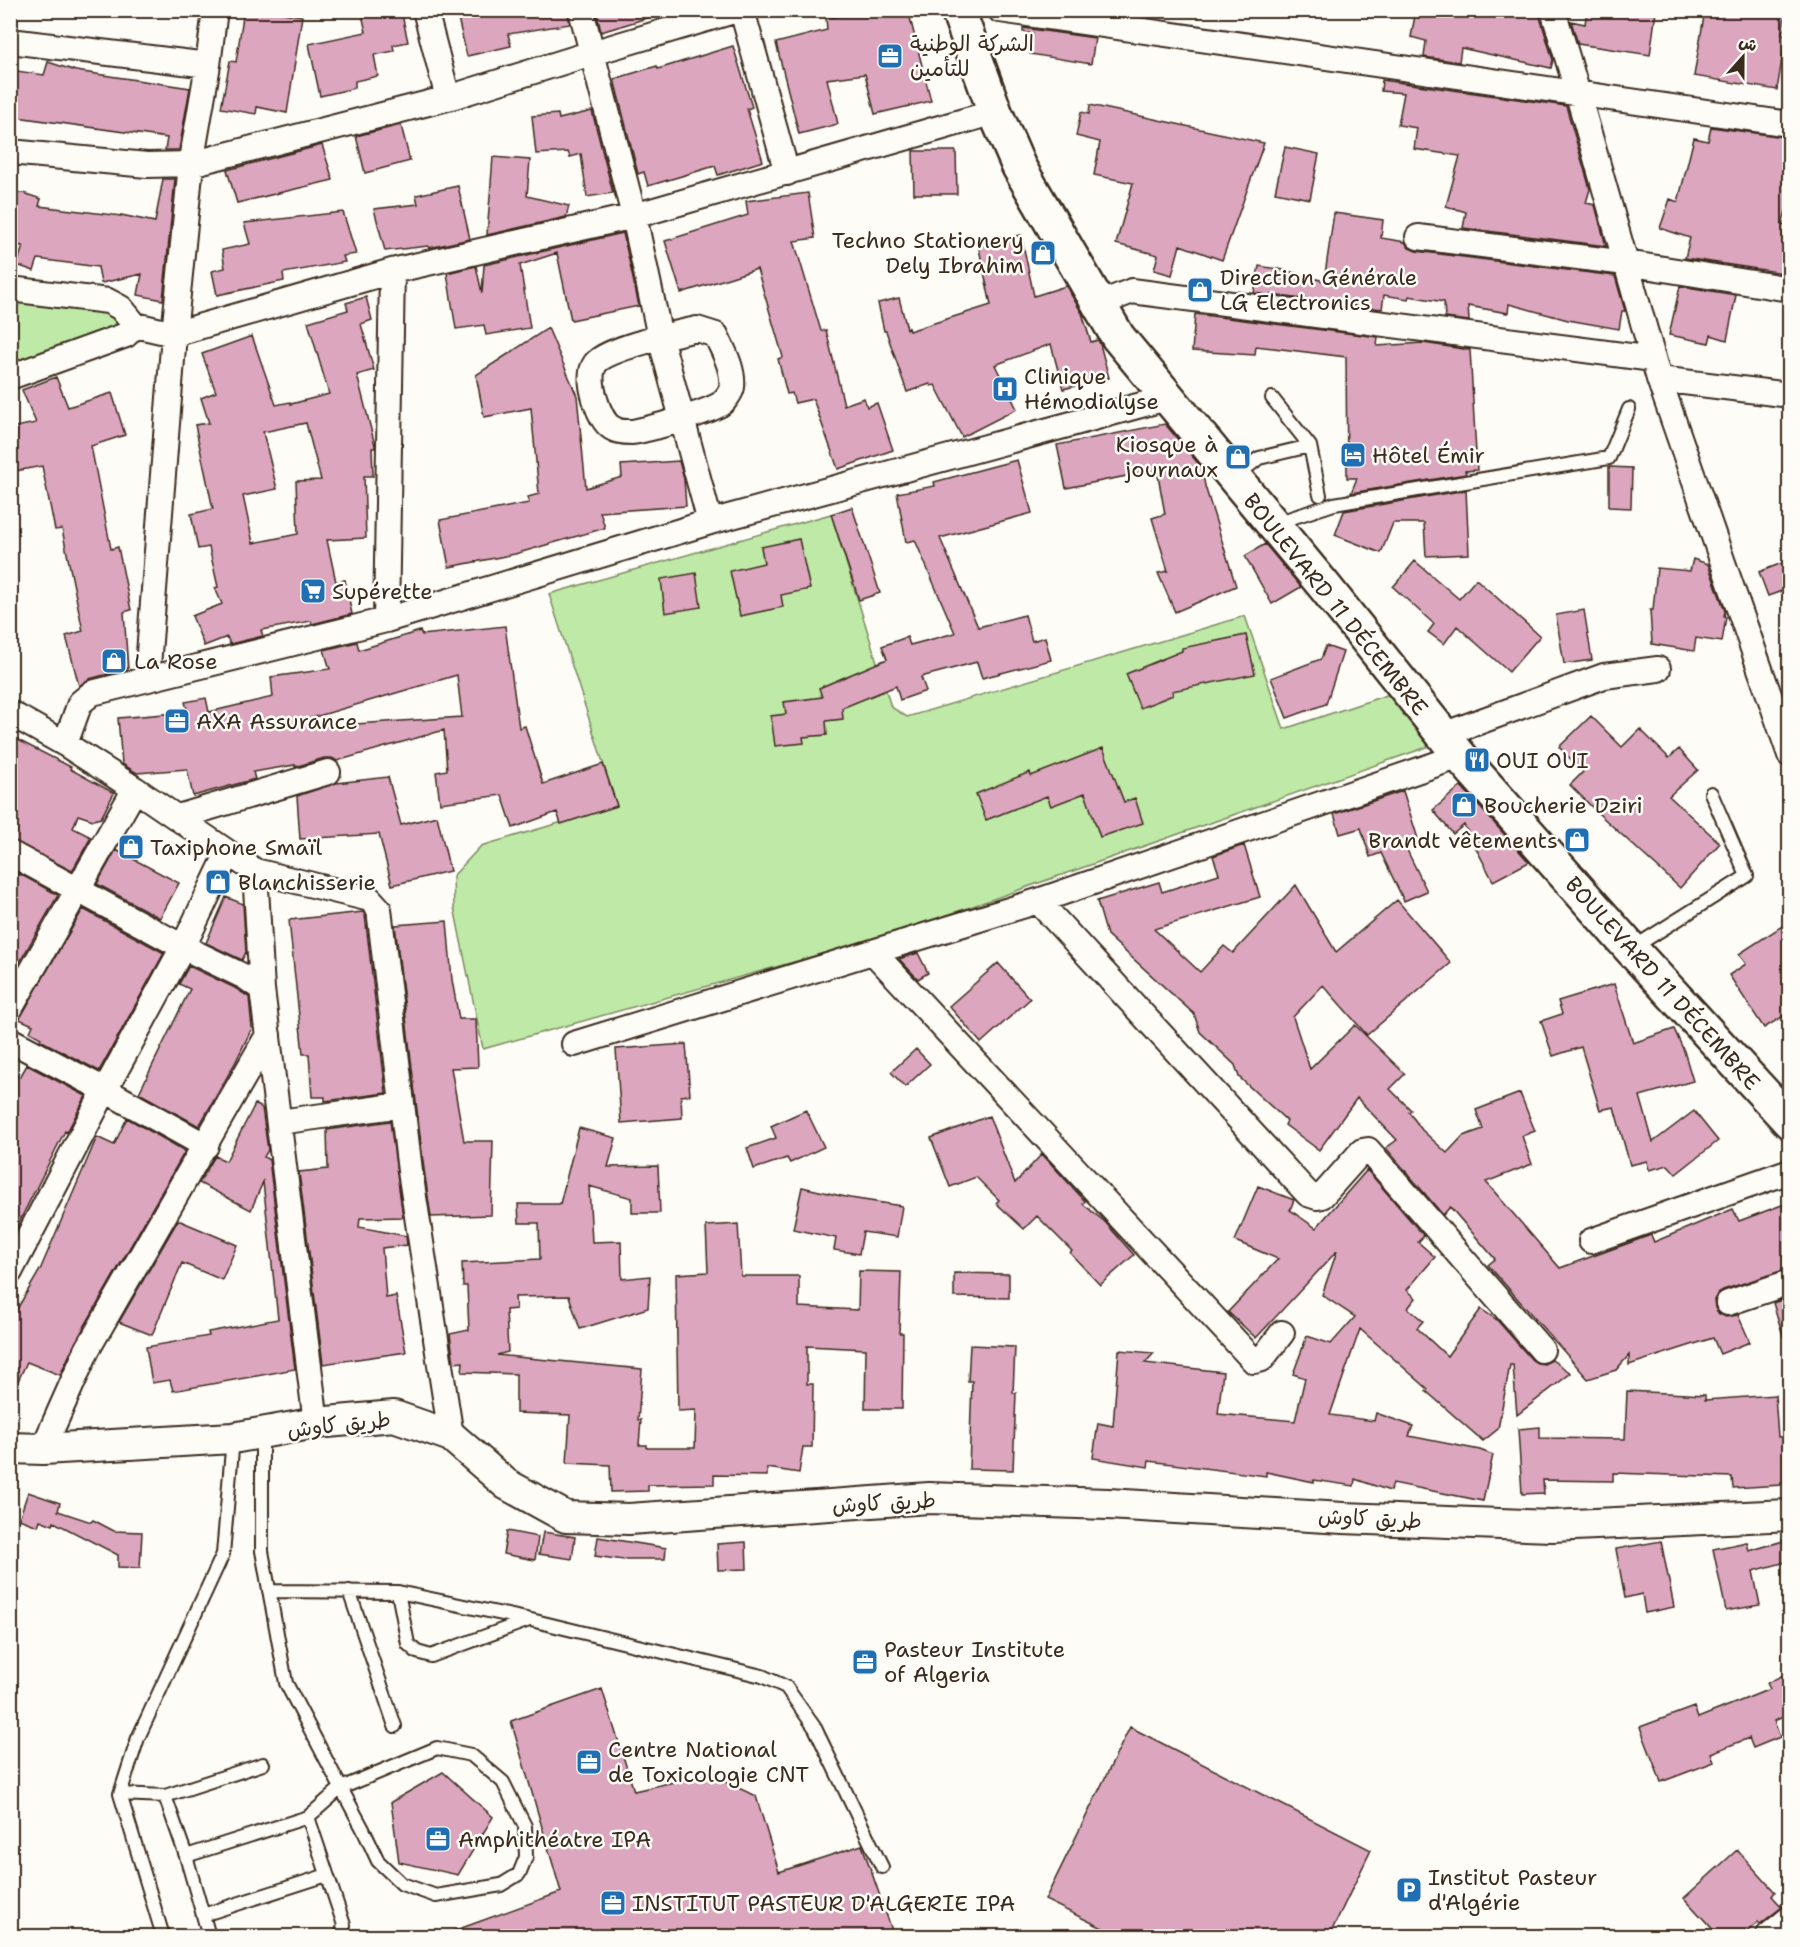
<svg xmlns="http://www.w3.org/2000/svg" width="1800" height="1947" font-family="'Shantell Sans','Playpen Sans Arabic',sans-serif">
<rect width="100%" height="100%" fill="#fdfcf7"/>
<filter id="ink" filterUnits="userSpaceOnUse"><feTurbulence type="fractalNoise" baseFrequency=".0167" numOctaves="2"/><feDisplacementMap in="SourceGraphic" scale="12" xChannelSelector="R" yChannelSelector="G"/><feConvolveMatrix kernelMatrix="1 2 1 2 8 2 1 2 1" color-interpolation-filters="sRGB"/></filter>
<g filter="url(#ink)">
<!-- green -->
<path fill="#bfe9a6" stroke="#7d8a62" stroke-width="1.5" d="M11,298L109,312L117,316V326L11,364Z
M831,514L891,707L907,717L1245,616L1284,729L1393,693L1430,746L890,935L483,1049L454,907L453,876L481,846L617,806L549,594Z"/>
<!-- building -->
<path fill="#dca6be" stroke="#3b2a1e" stroke-width="1.5" fill-rule="evenodd" d="M244,10H265L302,16L287,113L257,107L256,114L221,108L230,61L236,62Z
M361,10H401L408,42L393,45L394,51L374,55L378,76L355,81V88L320,96L309,44L366,32Z
M456,10H567L570,24L508,34L511,46L467,56Z
M596,10H656L657,15L601,32Z
M849,10H908L931,101L875,114L865,74L827,79L838,124L799,134L776,43L827,30L826,18L850,15Z
M1416,10H1524L1539,14L1553,60L1551,68L1461,48L1459,62L1424,57L1426,41L1411,37Z
M1587,10H1644L1656,12L1650,55L1578,44L1571,21L1585,24Z
M1705,10H1786L1782,34L1786,35L1777,90L1694,76Z
M1023,28L1095,38L1091,64L1030,54L1033,34L1023,32Z
M733,46L752,107L747,109L763,161L718,175L715,166L648,186L644,172L638,174L614,79L657,66L658,69Z
M48,62L76,71L190,88L179,150H165L167,138L10,116V70L44,75Z
M1382,80L1566,106L1590,189L1586,203L1595,205L1606,246L1463,228L1466,212L1446,206L1460,156L1414,149L1417,128L1398,125L1404,93L1381,91Z
M1090,105L1264,143L1222,260L1180,245L1172,275L1154,270L1158,255L1116,244L1133,183L1094,175L1100,142L1076,136L1081,112L1089,114Z
M592,111L613,193L587,197L581,154L570,157L568,152L536,154L532,116L558,114L559,119Z
M401,125L410,161L365,173L356,136Z
M1711,127L1790,138V197L1782,225L1790,227V274L1685,258L1690,238L1660,228L1670,199L1678,202L1694,138L1708,141Z
M322,145L333,180L237,203L227,170Z
M1285,147L1319,154L1310,199L1275,192Z
M913,151H956L957,194H914Z
M493,157L530,160L527,196L569,206L566,217L487,235Z
M163,179H175L163,300L138,295L142,274L101,283L98,267L38,259L34,271L17,265L23,246L10,245V192L23,193L41,199L39,206L121,216V215L155,222Z
M458,186L470,239L429,248L428,246L385,251L374,209L418,204L416,195Z
M808,193L815,238L794,241L821,331L826,330L844,405L864,398L867,407L877,403L893,450L838,469L813,399L795,403L792,393L787,394L778,359L783,357L757,269L681,293L665,241L748,215L746,201Z
M343,212L356,254L343,256L345,262L283,273L284,281L217,295L212,271L225,268L222,250L250,244L244,223Z
M1334,213L1383,220L1381,238L1405,242L1409,248L1416,251L1615,276L1625,311H1622L1619,329L1568,320L1509,304L1508,313L1468,306L1469,321L1445,318L1444,302L1409,296L1408,299L1384,295L1382,309L1254,293L1259,266L1284,270L1324,281Z
M623,233L639,306L571,320L557,253L520,265L530,328L486,335L484,325L456,329L447,273L476,266L482,293L484,265Z
M1021,235L1034,296L1066,286L1082,313L1091,342L1098,340L1100,344L1109,378L1063,389L1051,344L995,365L1017,409L962,437L935,385L931,386L930,384L907,392L886,331H884L878,303L899,298L907,329L908,328L909,331L991,305L978,244Z
M1680,286L1736,295L1727,340L1711,335L1709,343L1669,335Z
M366,297L372,320L361,324L374,370L357,375L375,445V448H372L373,476H364L366,538L327,540L336,582L345,580L352,614L312,624L311,621L261,630L263,636L230,644L227,637L204,646L192,616L222,604L215,588L218,587L209,547L198,549L191,514L213,509L195,425L209,423L201,398L216,392L202,354L252,336L276,405L290,402L291,404L329,394L308,322L348,310L346,303ZM306,423L321,480L296,481L298,534L253,543L243,496L277,489L263,432Z
M1195,314L1378,337L1377,346L1423,343L1470,350L1477,470L1465,471L1466,474L1351,493L1357,478H1347L1346,357L1256,346L1255,355L1192,351Z
M548,328L577,396L586,488L622,477L621,465L679,461L684,479L686,506L600,512L605,528L515,554L449,567L440,520L529,503L528,497L539,494L531,408L484,417L476,375Z
M56,377L68,407L112,393L125,435L91,446L111,549L118,547L131,610L124,612L128,669L89,679L79,686L66,636L83,631L62,529L55,530L42,466L10,472V428L36,423L22,390Z
M1165,424L1202,468L1205,486L1236,586L1175,612L1158,573L1168,571L1152,518L1165,514L1157,470L1066,488L1057,445Z
M1017,460L1032,513L940,538L978,627L1025,615L1032,641L1045,637L1051,660L982,678L977,662L921,677L926,691L900,700L896,686L842,708L843,719L826,721L827,735L803,737L804,743L775,746L771,716L786,714L784,702L822,697L819,688L887,659L882,646L907,637L910,645L955,633L915,540L906,542L897,493L935,486L934,482Z
M1609,467L1632,468L1631,508L1609,507Z
M1466,490L1469,554L1426,556L1424,523H1393L1381,553L1335,535L1344,511Z
M852,507L880,593L859,600L831,514Z
M799,539L810,589L781,595L783,607L740,616L730,571L764,563L761,547Z
M1265,544L1301,587L1272,604L1245,556Z
M1693,559L1708,564L1725,611L1724,616L1726,617L1722,642L1696,638L1694,651L1652,644L1650,610H1653L1657,568L1690,571Z
M1790,560V588L1768,596L1759,572Z
M1415,561L1459,599L1476,579L1540,636L1509,672L1457,626L1444,644L1428,632L1434,624L1393,587Z
M696,573L701,607L665,613L661,579Z
M1584,610L1592,660L1564,664L1556,615Z
M505,626L519,728L525,726L543,784L603,764L617,806L561,824L557,812L513,828L502,795L440,803L436,772L447,770L444,730L337,761L332,758H324L295,767V765L253,772L255,779L193,796L187,769L137,773L122,764L118,718L188,712L185,702L206,698L209,712L273,697L271,677L330,669L324,650L357,642L359,650L420,631L422,635ZM457,675L462,717L310,727L308,719Z
M1246,635L1255,674L1172,691L1173,695L1140,708L1126,674L1182,651V648Z
M1326,646L1343,652L1326,704L1287,718L1271,678L1321,659Z
M1591,716L1622,747L1640,729L1669,758L1679,749L1698,770L1669,796L1720,843L1680,888L1599,814L1570,785L1583,772L1559,747Z
M10,736L71,767L70,769L114,793L101,818L93,820L78,815L73,828L91,837L72,871L10,839Z
M1103,748L1124,802L1135,798L1143,823L1100,837L1085,793L1051,806L1047,796L986,820L976,794L1030,772L1031,776Z
M388,777L401,825L437,816L450,871L392,885L379,834L300,839L297,796L336,783Z
M1461,786L1529,862L1493,881L1464,825L1453,834L1433,810Z
M1403,791L1419,842L1405,846L1427,891L1404,901L1381,853L1370,857L1361,828L1340,834L1334,814Z
M1244,845L1260,897L1154,929L1200,972L1224,946L1233,953L1296,885L1336,952L1397,900L1451,963L1367,1035L1323,985L1293,1017L1310,1069L1355,1025L1405,1074L1390,1089L1411,1110L1409,1112L1422,1130L1447,1153L1463,1136L1483,1129L1476,1110L1520,1093L1535,1131L1522,1136L1532,1164L1486,1182L1560,1268L1651,1235L1654,1242L1733,1209L1739,1221L1790,1202V1268L1723,1290L1718,1293L1714,1300L1715,1308L1719,1314L1726,1317L1738,1315L1750,1342L1720,1354L1713,1338L1629,1365V1355L1616,1370L1588,1379L1488,1265L1495,1259L1450,1207L1443,1215L1386,1148L1397,1140L1357,1098L1319,1150L1285,1125L1287,1121L1239,1077L1235,1065L1200,1032L1194,1014L1107,935L1097,901L1159,882L1162,892L1219,874L1213,856Z
M116,850L179,883L160,918L97,884Z
M18,873L58,895L10,979V888Z
M226,897L243,904L246,952L242,960L206,943Z
M83,909L164,953L99,1071L40,1040L41,1038L30,1032L33,1025L19,1019Z
M363,912L365,915L386,1093L325,1101V1097H312L309,1054H303L289,920Z
M447,921L452,980L459,1019H476L478,1067L451,1068L464,1141H493L491,1215L431,1217L424,1169L395,925Z
M1790,921V1012L1764,1028L1729,975L1746,964L1739,954Z
M918,953L928,973L918,979L899,959Z
M998,963L1030,999L981,1043L949,1006Z
M189,966L235,988L249,997L252,1028L235,1063L199,1126L139,1093L190,989L179,984Z
M1614,984L1633,1043L1674,1029L1684,1051L1693,1081L1640,1096L1653,1142L1694,1111L1718,1141L1676,1174L1668,1165L1649,1170L1647,1161L1630,1165L1614,1107L1600,1110L1581,1047L1553,1056L1541,1021L1562,1014L1558,1001Z
M686,1044L690,1095L681,1096L682,1118L621,1123L616,1049Z
M916,1049L930,1064L905,1087L891,1072Z
M27,1065L86,1096L67,1132L65,1131L10,1240V1072L20,1077Z
M255,1104L262,1108L268,1150L264,1157L269,1160L295,1369L173,1391L170,1380L152,1383L146,1347L209,1336L208,1332L278,1319L263,1182L251,1210L199,1183L215,1156L226,1161Z
M806,1110L824,1147L790,1163L787,1158L754,1169L747,1148L776,1138L771,1126Z
M989,1116L1015,1183L1042,1154L1085,1201L1083,1204L1105,1222L1134,1255L1100,1285L1070,1253L1072,1251L1037,1216L1024,1229L996,1203L999,1200L976,1177L950,1187L931,1138Z
M127,1118L185,1151L75,1343L60,1375L27,1362L10,1398V1321L40,1270L97,1137L114,1145Z
M390,1121L403,1217L360,1218L359,1227L406,1236L407,1245L382,1248L386,1298L396,1296L406,1352L323,1364L299,1172L328,1169L327,1130Z
M579,1128L616,1138L608,1167L658,1166L660,1213H632V1198L589,1186L592,1242L621,1241L622,1279L650,1276L648,1308L580,1329L569,1296L515,1297L516,1309L506,1310L508,1352L497,1355L642,1369L638,1420H641L639,1445H647V1448H695L696,1410L678,1411L676,1274L708,1272L706,1226L738,1224L741,1276H799V1307L858,1310L859,1271L901,1272L899,1333H903L902,1409H865L866,1349L807,1346V1384H813L812,1447H803L799,1473L767,1468V1476L714,1475V1484L648,1485V1491L611,1492L610,1465L567,1463L570,1415L516,1413V1374L462,1372L463,1362L454,1363L450,1334L469,1330L467,1286H463L462,1263L540,1259L539,1223H519L518,1204H560Z
M1367,1170L1424,1236L1418,1242L1435,1257L1407,1290L1416,1298L1408,1308L1423,1321L1417,1328L1447,1356L1481,1309L1497,1320L1532,1360L1537,1363L1544,1364L1552,1360L1571,1373L1517,1415L1513,1365H1510L1498,1429L1483,1441L1426,1391L1428,1389L1360,1329L1330,1415L1374,1421L1376,1413L1413,1426L1409,1436L1480,1450L1493,1455L1483,1501L1393,1483L1390,1491L1355,1479L1354,1486L1314,1480V1482L1266,1472V1476L1149,1461L1148,1467L1093,1458L1098,1423L1113,1426L1119,1350L1154,1353L1145,1363L1223,1372L1218,1414L1295,1421L1305,1378L1293,1374L1307,1336L1331,1344L1355,1317L1322,1295L1337,1251L1256,1338L1228,1312L1278,1259L1235,1241L1258,1186L1294,1200L1290,1210L1316,1228Z
M802,1187L850,1198L902,1206L897,1237L863,1232L859,1254L834,1250L836,1238L793,1229Z
M178,1220L237,1245L222,1280L182,1263L152,1335L119,1322Z
M954,1273L1009,1274V1298L954,1297Z
M1790,1297V1341L1785,1342L1773,1303Z
M970,1345L1015,1347L1013,1393H1016L1013,1470L969,1469L972,1381H968Z
M1627,1391L1705,1395V1400L1775,1395L1778,1437L1790,1436V1482L1781,1483V1485L1733,1488L1732,1477L1613,1473V1481L1543,1480L1544,1494L1543,1493L1522,1494L1518,1429L1540,1427V1438L1625,1439Z
M28,1492L60,1503L58,1511L91,1522L93,1520L114,1531L142,1532L140,1568L118,1567V1555L54,1522L53,1525L40,1520L38,1526L19,1519Z
M507,1531L538,1537L535,1560L503,1554Z
M543,1532L575,1537L572,1559L539,1554Z
M598,1537L666,1548L665,1559H625L624,1560L595,1556Z
M1790,1539V1561L1753,1571L1760,1605L1726,1611L1713,1549L1747,1542L1749,1551Z
M1661,1541L1674,1607L1645,1613L1642,1594L1625,1598L1616,1549Z
M746,1542L747,1569L718,1570L717,1544Z
M1790,1672V1731L1783,1717L1774,1721L1780,1737L1753,1748L1749,1738L1711,1753L1714,1762L1661,1782L1640,1727L1694,1707L1698,1718L1770,1689L1767,1683Z
M602,1689L634,1791L708,1774L756,1796L779,1872L862,1845L894,1936H446L445,1934L561,1892L511,1721Z
M1130,1727L1371,1850L1329,1936H1119L1045,1900Z
M443,1772L493,1817L458,1875L399,1862L391,1802Z
M1737,1850L1775,1892L1772,1896L1782,1907L1760,1924L1758,1922L1742,1936H1719L1684,1898Z"/>
<g fill="none" stroke-linecap="round" stroke-linejoin="round">
<!-- service casing -->
<g stroke="#3b2a1e" stroke-width="16">
<path id="service" d="M1272,398L1310,446L1320,495
M1235,477L1259,458L1310,446
M1276,523L1334,504L1609,458L1629,409
M1631,949L1747,876L1711,793
M269,1591L398,1592L531,1620L762,1676L786,1687L815,1728L882,1867
M349,1591L395,1726
M398,1592L408,1644L417,1652L431,1656L529,1620
M120,1794L165,1796L263,1764
M165,1796L186,1856L308,1817L341,1788L437,1748L471,1755L503,1782L525,1826L526,1857L519,1874L501,1885L436,1896L402,1884L378,1861L363,1829L341,1788L286,1683L262,1551V1433
M308,1817L344,1925L341,1936
M186,1856L209,1936
M203,1915L327,1875
M163,1936L120,1794L138,1738L223,1554L233,1438"/>
</g>
<!-- minor casing -->
<g stroke="#3b2a1e" stroke-width="28">
<path id="minor" d="M425,10L448,98
M581,10L634,216L660,337L710,522
M742,10L787,173
M1000,10L1790,124
M1553,10L1571,70L1659,379L1790,755
M10,41L208,65
M10,152L147,165L191,164L448,98L592,53L737,10
M1418,237L1626,263L1790,289
M10,289L108,301L121,308L135,325L174,334L392,271L634,216L995,112
M1099,304L1132,291L1653,359
M697,329L716,335C723,350 734,369 732,387C731,393 724,402 719,405C702,414 651,429 632,432C627,432 618,432 614,429C604,425 598,409 595,399C592,389 589,373 595,364C603,349 678,333 697,329Z
M10,377L126,335L135,325
M1659,379L1790,395
M386,620L392,271
M147,679L174,334L191,164L208,65L215,10
M10,713L65,744L135,789L10,1009
M1443,735L1604,676L1658,669
M65,744L80,703L92,693L386,620L710,522L1167,398
M135,789L255,871L262,989
M178,817L328,772
M10,853L183,947L228,853
M255,871L370,899L379,909L410,1171L451,1436
M1038,901L1308,1194L1317,1197L1322,1196L1362,1151L1368,1150L1542,1350
M874,953L1254,1361L1262,1359L1282,1333
M10,1040L105,1090L206,1146
M574,1044L1038,901L1460,756
M279,1122L402,1105
M1591,1241L1790,1171
M10,1272L105,1090L183,947L245,977L262,989L316,1423
M1728,1303L1790,1282
M43,1449L87,1350L268,1035
M1768,1936L1790,1918"/>
</g>
<!-- tertiary casing -->
<g stroke="#3b2a1e" stroke-width="34">
<path id="tertiary" d="M10,1448L43,1449L233,1438L316,1423L394,1416L451,1436L506,1484L566,1517L629,1519L929,1498L1108,1504L1343,1518L1552,1526L1790,1515"/>
</g>
<!-- primary casing -->
<g stroke="#3b2a1e" stroke-width="38">
<path id="primary" d="M958,10L995,112L1019,167L1118,337L1325,587L1460,756L1631,949L1790,1122"/>
</g>
<!-- service -->
<use href="#service" stroke="#fdfcf7" stroke-width="12"/>
<!-- minor -->
<use href="#minor" stroke="#fdfcf7" stroke-width="24"/>
<!-- tertiary -->
<use href="#tertiary" stroke="#fdfcf7" stroke-width="30"/>
<!-- primary -->
<use href="#primary" stroke="#fdfcf7" stroke-width="33"/>
</g>
</g>
<!-- icons -->
<defs>
<g id="office-square" transform="scale(1.35)"><rect x="-9" y="-9" width="18" height="18" rx="4" fill="#1f6fb2" stroke="#fdfcf7"/><path d="M-6-3h4V-5.5h4V-3h4V5H-6ZM-1-4.5V-3h2v-1.5ZM-6 0V1H6V0Z" fill="#fff"/></g>
<g id="shop-square" transform="scale(1.35)"><rect x="-9" y="-9" width="18" height="18" rx="4" fill="#1f6fb2" stroke="#fdfcf7"/><path d="M-5-2.5h2.3a2.7 3.5 0 0 1 5.4 0H5L5.5 6h-11ZM-1.5-2.5h3a1.5 2.3 0 0 0-3 0Z" fill="#fff"/></g>
<g id="hospital-square" transform="scale(1.35)"><rect x="-9" y="-9" width="18" height="18" rx="4" fill="#1f6fb2" stroke="#fdfcf7"/><path d="M-5-5h3v3.5h4V-5h3V5h-3V1.5h-4V5h-3Z" fill="#fff"/></g>
<g id="hotel-square" transform="scale(1.35)"><rect x="-9" y="-9" width="18" height="18" rx="4" fill="#1f6fb2" stroke="#fdfcf7"/><path d="M-6-4.5h1.5V1H6V5H4.5V3h-9V5H-6ZM-4 0a1.8 1.8 0 1 1 3.6 0ZM.5 0V-2.5h3Q6-2.5 6 0Z" fill="#fff"/></g>
<g id="supermarket-square" transform="scale(1.35)"><rect x="-9" y="-9" width="18" height="18" rx="4" fill="#1f6fb2" stroke="#fdfcf7"/><path d="M-6-5.5h2.5l.6 2H6L4.5 2H-2.5L-4.4-4H-6ZM-1.5 3.2a1.3 1.3 0 1 0 .1 0ZM3 3.2a1.3 1.3 0 1 0 .1 0Z" fill="#fff"/></g>
<g id="restaurant-square" transform="scale(1.35)"><rect x="-9" y="-9" width="18" height="18" rx="4" fill="#1f6fb2" stroke="#fdfcf7"/><path d="M-5-6h1v4h1v-4h1v4h1v-4h1v5L-1.5 .5V6h-2V.5L-5-1ZM5-6V6H3V1.5H1.5Q1.5-4 5-6Z" fill="#fff"/></g>
<g id="parking-square" transform="scale(1.35)"><rect x="-9" y="-9" width="18" height="18" rx="4" fill="#1f6fb2" stroke="#fdfcf7"/><path d="M-3.5-5.5H1a3.5 3.5 0 0 1 0 7H-1V5.5H-3.5ZM-1-3.4V-.6H.8a1.4 1.4 0 0 0 0-2.8Z" fill="#fff"/></g>
</defs>
<g fill-rule="evenodd">
<use href="#office-square" x="890" y="56"/>
<use href="#shop-square" x="1043" y="253"/>
<use href="#shop-square" x="1200" y="290"/>
<use href="#hospital-square" x="1005" y="389"/>
<use href="#hotel-square" x="1353" y="455"/>
<use href="#shop-square" x="1238" y="457"/>
<use href="#supermarket-square" x="313" y="591"/>
<use href="#shop-square" x="114" y="661"/>
<use href="#office-square" x="177" y="721"/>
<use href="#restaurant-square" x="1477" y="760"/>
<use href="#shop-square" x="1464" y="805"/>
<use href="#shop-square" x="1577" y="840"/>
<use href="#shop-square" x="131" y="847"/>
<use href="#shop-square" x="218" y="882"/>
<use href="#office-square" x="865" y="1662"/>
<use href="#office-square" x="589" y="1762"/>
<use href="#office-square" x="438" y="1839"/>
<use href="#parking-square" x="1409" y="1890"/>
<use href="#office-square" x="613" y="1903"/>
</g>
<g text-anchor="middle" stroke-width="5" stroke-linejoin="round" paint-order="stroke">
<!-- poi labels -->
<g font-size="22" fill="#3b2a1e" stroke="#fdfcf7" text-anchor="start">
<text x="910" y="51">الشركة الوطنية<tspan x="910" dy="25">للتأمين</tspan></text>
<text x="1024" y="248" text-anchor="end">Techno Stationery<tspan x="1024" dy="25">Dely Ibrahim</tspan></text>
<text x="1220" y="285">Direction Générale<tspan x="1220" dy="25">LG Electronics</tspan></text>
<text x="1024" y="384">Clinique<tspan x="1024" dy="25">Hémodialyse</tspan></text>
<text x="1218" y="452" text-anchor="end">Kiosque à<tspan x="1218" dy="25">journaux</tspan></text>
<text x="1372" y="463">Hôtel Émir</text>
<text x="332" y="599">Supérette</text>
<text x="134" y="669">La Rose</text>
<text x="196" y="729">AXA Assurance</text>
<text x="1496" y="768">OUI OUI</text>
<text x="1484" y="813">Boucherie Dziri</text>
<text x="1558" y="848" text-anchor="end">Brandt vêtements</text>
<text x="150" y="855">Taxiphone Smaïl</text>
<text x="238" y="890">Blanchisserie</text>
<text x="884" y="1657">Pasteur Institute<tspan x="884" dy="25">of Algeria</tspan></text>
<text x="608" y="1757">Centre National<tspan x="608" dy="25">de Toxicologie CNT</tspan></text>
<text x="458" y="1847">Amphithéatre IPA</text>
<text x="1428" y="1885">Institut Pasteur<tspan x="1428" dy="25">d'Algérie</tspan></text>
<text x="632" y="1911">INSTITUT PASTEUR D'ALGERIE IPA</text>
</g>
<!-- street labels -->
<g font-size="22" fill="#3b2a1e" stroke="#fdfcf7">
<text transform="translate(1336 604) rotate(51)" y="8">BOULEVARD 11 DÉCEMBRE</text>
<text transform="translate(1663 983) rotate(48)" y="8">BOULEVARD 11 DÉCEMBRE</text>
<text transform="translate(339 1424) rotate(-6)" y="8">طريق كاوش</text>
<text transform="translate(884 1502) rotate(-3)" y="8">طريق كاوش</text>
<text transform="translate(1370 1518) rotate(3)" y="8">طريق كاوش</text>
</g>
</g>
<!-- margin -->
<rect width="1800" height="1947" fill="none" stroke="#fdfcf7" stroke-width="36"/>
<rect x="18" y="18" width="1764" height="1911" fill="none" stroke="#3b2a1e" stroke-width="2" filter="url(#ink)"/>
<!-- north arrow -->
<g transform="translate(1743 57) rotate(21)" stroke="#fdfcf7" stroke-width="4.5" paint-order="stroke">
<path d="M0-4.5L10 22L0 15L-10 22Z" fill="#3b2a1e"/>
<text y="-9" font-size="16" font-weight="bold" text-anchor="middle" fill="#3b2a1e">ش</text>
</g>
</svg>
